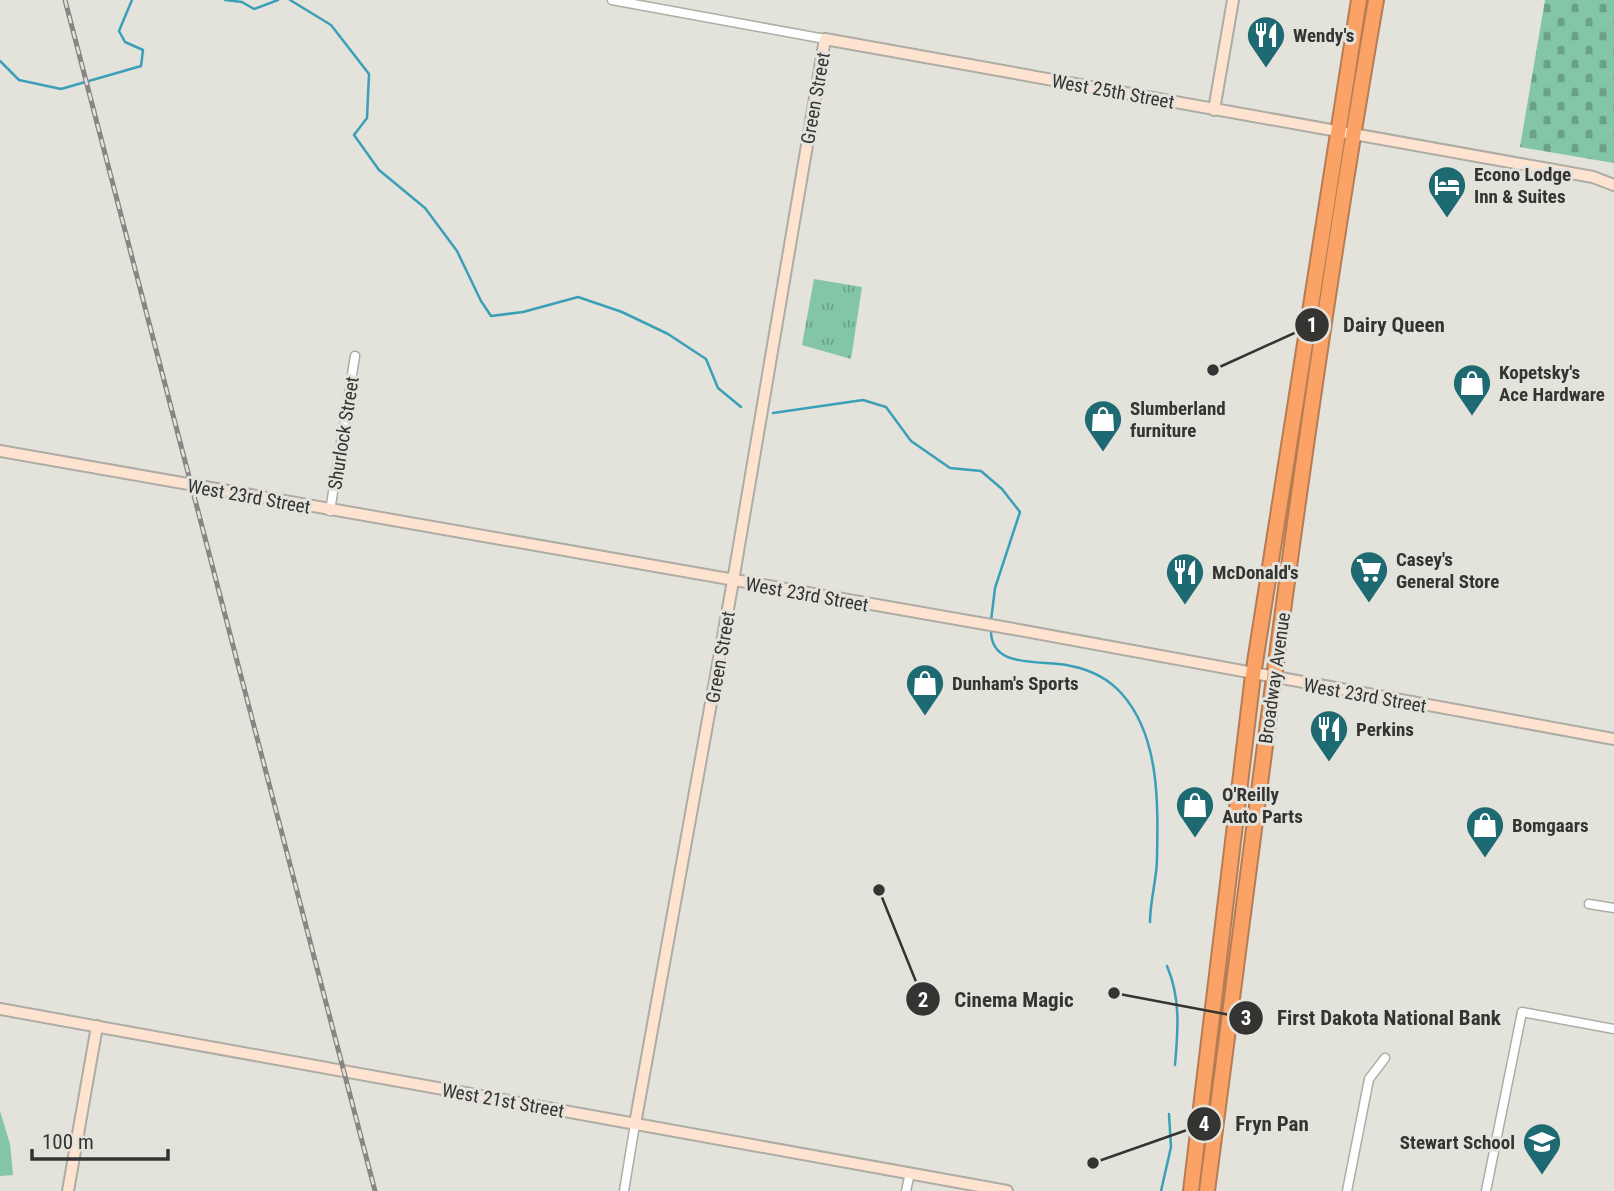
<svg xmlns="http://www.w3.org/2000/svg" width="1614" height="1191" font-family="'Roboto Condensed',sans-serif">
<defs>
<pattern id="cemetery-stones" width="16" height="16" patternUnits="userSpaceOnUse" patternTransform="scale(1.75)"><rect width="16" height="16" fill="#82c6a5"/><path d="M2 7V4a2 2 0 0 1 4 0v3zM10 15v-3a2 2 0 0 1 4 0v3z" fill="#6ba287"/></pattern>
<pattern id="park-tufts" width="24" height="20" patternUnits="userSpaceOnUse" patternTransform="scale(1.75)"><rect width="24" height="20" fill="#82c6a5"/><path d="M3 7l-1-3M5 7V3M7 7l1-3M15 17l-1-3M17 17v-4M19 17l1-3" fill="none" stroke="#6ba287"/></pattern>
</defs>
<rect width="100%" height="100%" fill="#e3e2db"/>
<!-- grass -->
<path fill="#82c6a5" d="M0,1111L10,1144L13,1175L0,1176Z"/>
<!-- cemetery -->
<path fill="url(#cemetery-stones)" d="M1545,0H1614V163L1520,147Z"/>
<!-- park -->
<path fill="url(#park-tufts)" d="M814,279L862,287L851,359L802,345Z"/>
<g fill="none" stroke-linecap="round" stroke-linejoin="round">
<!-- stream -->
<path stroke="#3ba0b7" stroke-width="2.5" d="M225,0L242,2L254,9L278,0
M290,0L331,25L369,74L367,118L354,135L379,170L425,208L457,251L481,301L491,316L523,312L578,297L622,312L668,334L706,359L718,388L741,407
M0,61L19,80L61,89L141,66L143,50L125,42L119,31L132,0
M773,413L863,400L886,407L911,441L950,468L981,471L1002,489L1020,512L995,588L991,621
M991,628C989,671 1042,659 1071,666C1091,670 1108,678 1122,694C1160,737 1158,804 1157,858C1157,879 1150,900 1150,922
M1167,966C1181,999 1178,1030 1175,1065
M1161,1191L1171,1147L1169,1114"/>
<!-- street casing -->
<g stroke="#adaca5" stroke-width="11">
<path id="street" d="M612,0L825,39
M330,511L355,356
M1589,904L1614,908
M624,1191L635,1124
M906,1191L910,1173
M1347,1191L1369,1079L1385,1058
M1486,1191L1522,1012L1614,1029"/>
</g>
<!-- secondary casing -->
<g stroke="#adaca5" stroke-width="14">
<path id="secondary" d="M1214,110L1233,0
M0,451L1008,628L1614,739
M0,1009L1007,1191
M635,1124L733,581L825,39L1593,177L1614,185
M68,1191L97,1026"/>
</g>
<!-- highway casing -->
<g stroke="#b67c54" stroke-width="18">
<path id="highway" d="M1191,1191L1253,675L1359,0
M1207,1191C1259,794 1307,395 1376,0"/>
</g>
<!-- street -->
<use href="#street" stroke="#fff" stroke-width="8"/>
<!-- secondary -->
<use href="#secondary" stroke="#fee3d1" stroke-width="10"/>
<!-- highway -->
<use href="#highway" stroke="#fba266" stroke-width="14"/>
<!-- rail casing -->
<g stroke="#878682" stroke-width="5">
<path id="rail" d="M65,0L375,1191"/>
</g>
<!-- rail -->
<use href="#rail" stroke="#e3e2db" stroke-width="2.5" stroke-dasharray="8" stroke-linecap="butt"/>
</g>
<!-- icons -->
<defs>
<g id="restaurant-pin" transform="scale(2.0125)"><path d="M0 17L-7.5 6A9.5 9.5 0 1 1 7.5 6Z" fill="#1e6a72" stroke="#e3e2db"/><path d="M-5-6h1v4h1v-4h1v4h1v-4h1v5L-1.5 .5V6h-2V.5L-5-1ZM5-6V6H3V1.5H1.5Q1.5-4 5-6Z" fill="#fff"/></g>
<g id="hotel-pin" transform="scale(2.0125)"><path d="M0 17L-7.5 6A9.5 9.5 0 1 1 7.5 6Z" fill="#1e6a72" stroke="#e3e2db"/><path d="M-6-4.5h1.5V1H6V5H4.5V3h-9V5H-6ZM-4 0a1.8 1.8 0 1 1 3.6 0ZM.5 0V-2.5h3Q6-2.5 6 0Z" fill="#fff"/></g>
<g id="shop-pin" transform="scale(2.0125)"><path d="M0 17L-7.5 6A9.5 9.5 0 1 1 7.5 6Z" fill="#1e6a72" stroke="#e3e2db"/><path d="M-5-2.5h2.3a2.7 3.5 0 0 1 5.4 0H5L5.5 6h-11ZM-1.5-2.5h3a1.5 2.3 0 0 0-3 0Z" fill="#fff"/></g>
<g id="supermarket-pin" transform="scale(2.0125)"><path d="M0 17L-7.5 6A9.5 9.5 0 1 1 7.5 6Z" fill="#1e6a72" stroke="#e3e2db"/><path d="M-6-5.5h2.5l.6 2H6L4.5 2H-2.5L-4.4-4H-6ZM-1.5 3.2a1.3 1.3 0 1 0 .1 0ZM3 3.2a1.3 1.3 0 1 0 .1 0Z" fill="#fff"/></g>
<g id="school-pin" transform="scale(2.0125)"><path d="M0 17L-7.5 6A9.5 9.5 0 1 1 7.5 6Z" fill="#1e6a72" stroke="#e3e2db"/><path d="M0-5L7-2L0 1L-7-2ZM-4 1L0 2.5L4 1V4Q0 6-4 4Z" fill="#fff"/></g>
</defs>
<g fill-rule="evenodd">
<use href="#restaurant-pin" x="1266" y="35"/>
<use href="#hotel-pin" x="1447" y="185"/>
<use href="#shop-pin" x="1472" y="383"/>
<use href="#shop-pin" x="1103" y="419"/>
<use href="#supermarket-pin" x="1369" y="570"/>
<use href="#restaurant-pin" x="1185" y="572"/>
<use href="#shop-pin" x="925" y="683"/>
<use href="#restaurant-pin" x="1329" y="729"/>
<use href="#shop-pin" x="1195" y="805"/>
<use href="#shop-pin" x="1485" y="825"/>
<use href="#school-pin" x="1542" y="1142"/>
</g>
<g text-anchor="middle" stroke-width="6" stroke-linejoin="round" paint-order="stroke">
<!-- poi labels -->
<g font-size="19" font-weight="bold" fill="#353432" stroke="#e3e2db" text-anchor="start">
<text x="1293" y="42">Wendy's</text>
<text x="1474" y="181">Econo Lodge<tspan x="1474" dy="22">Inn &amp; Suites</tspan></text>
<text x="1499" y="379">Kopetsky's<tspan x="1499" dy="22">Ace Hardware</tspan></text>
<text x="1130" y="415">Slumberland<tspan x="1130" dy="22">furniture</tspan></text>
<text x="1396" y="566">Casey's<tspan x="1396" dy="22">General Store</tspan></text>
<text x="1212" y="579">McDonald's</text>
<text x="952" y="690">Dunham's Sports</text>
<text x="1356" y="736">Perkins</text>
<text x="1222" y="801">O'Reilly<tspan x="1222" dy="22">Auto Parts</tspan></text>
<text x="1512" y="832">Bomgaars</text>
<text x="1515" y="1149" text-anchor="end">Stewart School</text>
</g>
<!-- street labels -->
<g font-size="19" fill="#353432" stroke="#e3e2db">
<text transform="translate(1113 91) rotate(10)" y="7">West 25th Street</text>
<text transform="translate(815 98) rotate(-80)" y="7">Green Street</text>
<text transform="translate(343 433) rotate(-81)" y="7">Shurlock Street</text>
<text transform="translate(249 496) rotate(10)" y="7">West 23rd Street</text>
<text transform="translate(807 594) rotate(10)" y="7">West 23rd Street</text>
<text transform="translate(720 657) rotate(-80)" y="7">Green Street</text>
<text transform="translate(1274 678) rotate(-82)" y="7">Broadway Avenue</text>
<text transform="translate(1365 695) rotate(10)" y="7">West 23rd Street</text>
<text transform="translate(503 1100) rotate(10)" y="7">West 21st Street</text>
</g>
</g>
<!-- callouts -->
<path fill="none" stroke="#353432" stroke-width="2.5" d="M1213 370L1312 325M879 890L923 999M1114 993L1246 1018M1093 1163L1204 1124"/>
<g fill="#353432" stroke="#e3e2db" stroke-width="2.5">
<circle cx="1213" cy="370" r="7"/>
<circle cx="879" cy="890" r="7"/>
<circle cx="1114" cy="993" r="7"/>
<circle cx="1093" cy="1163" r="7"/>
<circle cx="1312" cy="325" r="18"/>
<circle cx="923" cy="999" r="18"/>
<circle cx="1246" cy="1018" r="18"/>
<circle cx="1204" cy="1124" r="18"/>
</g>
<g font-size="21" text-anchor="middle" font-weight="bold" fill="#fff">
<text x="1312" y="332">1</text>
<text x="923" y="1007">2</text>
<text x="1246" y="1025">3</text>
<text x="1204" y="1131">4</text>
</g>
<g font-size="21" text-anchor="middle" font-weight="bold" fill="#353432" stroke="#e3e2db" stroke-width="6" stroke-linejoin="round" paint-order="stroke">
<text x="1394" y="332">Dairy Queen</text>
<text x="1014" y="1007">Cinema Magic</text>
<text x="1389" y="1025">First Dakota National Bank</text>
<text x="1272" y="1131">Fryn Pan</text>
</g>
<!-- scale -->
<path d="M32 1149v10h136v-10" fill="none" stroke="#353432" stroke-width="3.5"/>
<text x="42" y="1149" font-size="21" fill="#353432" stroke="#e3e2db" stroke-width="5" paint-order="stroke">100 m</text>
</svg>
